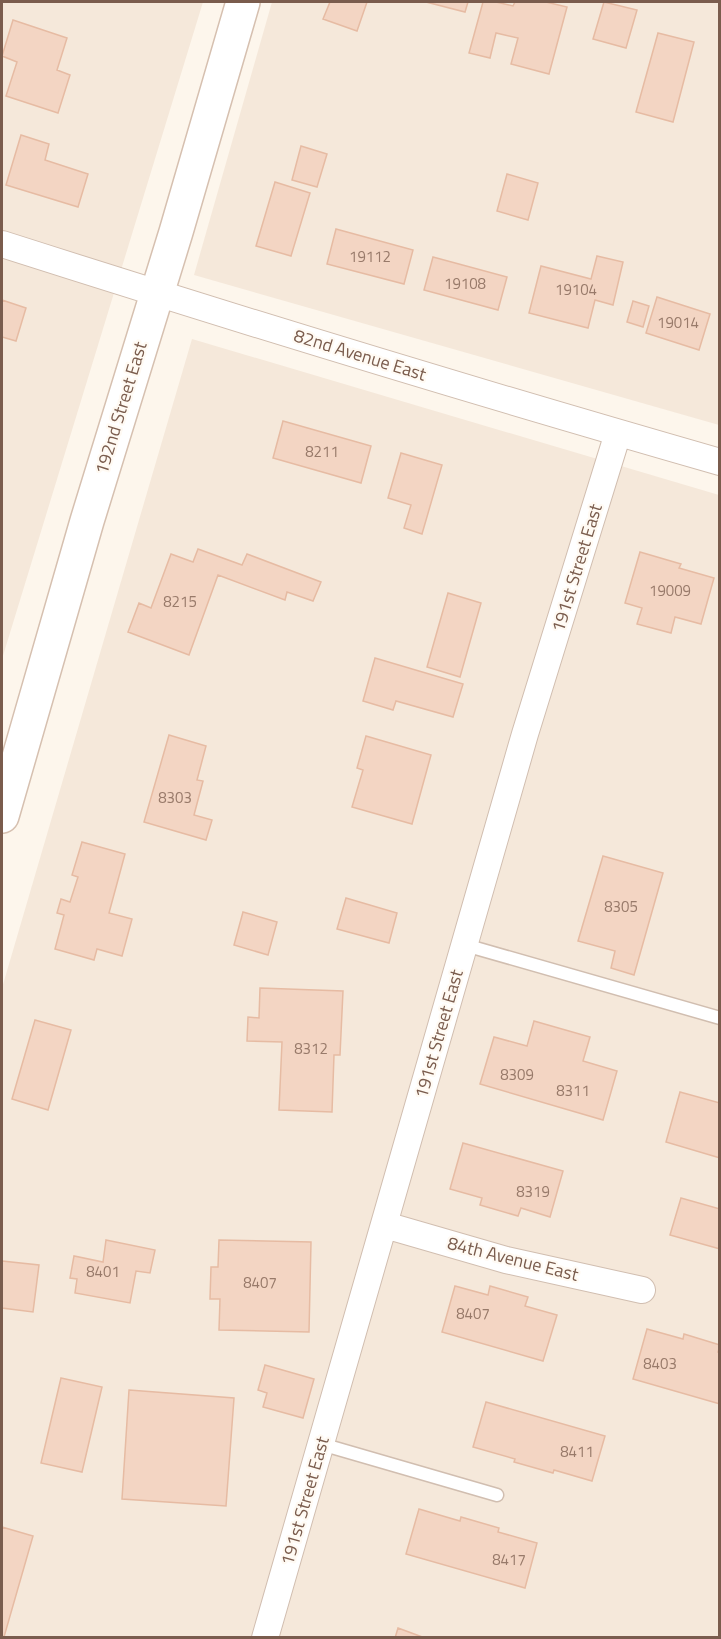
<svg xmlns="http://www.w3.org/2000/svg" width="721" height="1639" font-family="'Titillium Web',sans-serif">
<rect width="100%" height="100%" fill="#fdf6ec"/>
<!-- residential -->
<path fill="#f5e8da" d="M2,2H203L2,659Z
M272,2H719V425L194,275Z
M192,339L719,495V1637H2V988Z"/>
<!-- building -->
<path fill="#f3d5c3" stroke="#e6bba3" stroke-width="1.5" d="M330,2H367L357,31L323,19Z
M426,2H468L465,12Z
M483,2H496L513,6L515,2H546L567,7L549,74L511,64L518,38L496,33L490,58L469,53Z
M604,2L637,10L626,48L593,39Z
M13,20L67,38L57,70L70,75L58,113L6,96L17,62L2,56Z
M658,33L694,42L673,122L636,112Z
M21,135L49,144L45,160L88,174L78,207L6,185Z
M301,146L327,154L317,187L292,180Z
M507,174L538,183L528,220L497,211Z
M275,182L310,193L291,256L256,246Z
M336,229L413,250L404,284L327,264Z
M597,256L623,262L613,305L595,300L588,328L529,313L541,266L591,279Z
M433,257L507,277L498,310L424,290Z
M657,297L710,314L699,350L646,333Z
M2,300L26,308L16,341L2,337Z
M633,301L649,306L643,327L627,322Z
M283,421L371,446L361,483L273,458Z
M401,453L442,465L422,534L404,528L411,505L388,498Z
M198,549L242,565L247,554L321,582L313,601L287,592L285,600L218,575L189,655L128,632L139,603L151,608L171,554L193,562Z
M640,552L681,564L679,568L714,578L701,624L675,617L671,633L637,624L642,608L625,603Z
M448,593L481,603L460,677L427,667Z
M375,658L463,684L453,717L396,701L393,710L363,701Z
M169,735L206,746L197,780L203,781L194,815L212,820L206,840L144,822Z
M366,736L431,755L412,824L352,807L363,770L357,768Z
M82,842L125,854L109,913L132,919L122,956L97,949L94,960L55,949L64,915L57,913L61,899L70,902L78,877L72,875Z
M603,856L663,873L634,975L611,968L615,951L578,941Z
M346,898L397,913L389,943L337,929Z
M243,912L277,922L268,955L234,945Z
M260,988L343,991L340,1055H334L332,1112L279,1110L282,1042L247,1041L248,1017L259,1018Z
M35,1020L71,1030L48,1110L12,1099Z
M534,1021L590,1037L583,1061L617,1071L603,1120L480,1084L494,1037L527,1046Z
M680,1092L720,1103V1158L666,1142Z
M463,1143L563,1171L550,1217L521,1208L518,1216L480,1205L482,1198L450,1189Z
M681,1198L720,1209V1249L670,1235Z
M106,1240L155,1250L150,1273L136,1271L130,1303L75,1293L77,1279L70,1278L74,1256L103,1262Z
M219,1240L311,1242L309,1332L219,1330L220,1299H210L211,1267H218Z
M2,1261L39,1265L33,1312L2,1308Z
M455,1286L488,1295L490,1286L528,1297L525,1306L557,1315L543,1361L442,1332Z
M647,1329L683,1339L684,1334L720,1345L718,1352L720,1353V1404L633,1379Z
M265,1365L314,1379L303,1418L263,1407L267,1393L258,1390Z
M61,1378L102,1387L82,1472L41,1463Z
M129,1390L234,1398L226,1506L122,1499Z
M486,1402L605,1436L592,1481L554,1470L553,1473L514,1462L515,1459L473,1447Z
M419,1509L460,1521L461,1517L499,1528L498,1532L537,1543L525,1588L406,1554Z
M2,1527L33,1536L4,1637L2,1636Z
M398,1628L425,1638H395Z"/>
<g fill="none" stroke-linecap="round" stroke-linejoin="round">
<!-- lane casing -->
<g stroke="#d1beb0" stroke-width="15">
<path id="lane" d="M465,945L720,1018
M321,1444L497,1495"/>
</g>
<!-- street casing -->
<g stroke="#d1beb0" stroke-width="28">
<path id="street" d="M2,244C240,320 479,393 720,462
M385,1225L506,1260L642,1290
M265,1638L525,734L618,433"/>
</g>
<!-- secondary casing -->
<g stroke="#d6c0b0" stroke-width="36">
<path id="secondary" d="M2,816L87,521L176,232L243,2"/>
</g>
<!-- lane -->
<use href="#lane" stroke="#fff" stroke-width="12"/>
<!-- street -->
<use href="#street" stroke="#fff" stroke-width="26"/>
<!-- secondary -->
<use href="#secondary" stroke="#fff" stroke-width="33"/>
</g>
<g text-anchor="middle" stroke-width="4.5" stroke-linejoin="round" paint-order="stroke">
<!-- number labels -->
<g font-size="15" fill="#987a6a">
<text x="370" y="262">19112</text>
<text x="465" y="289">19108</text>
<text x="576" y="295">19104</text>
<text x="678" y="328">19014</text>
<text x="322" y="457">8211</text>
<text x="670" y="596">19009</text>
<text x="180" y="607">8215</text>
<text x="175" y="803">8303</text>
<text x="621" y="912">8305</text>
<text x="311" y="1054">8312</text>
<text x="517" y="1080">8309</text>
<text x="573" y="1096">8311</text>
<text x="533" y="1197">8319</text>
<text x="103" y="1277">8401</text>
<text x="260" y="1288">8407</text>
<text x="473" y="1319">8407</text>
<text x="660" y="1369">8403</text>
<text x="577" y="1457">8411</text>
<text x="509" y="1565">8417</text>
</g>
<!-- street labels -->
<g font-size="18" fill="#7a5c4d" stroke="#fffaf3">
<text transform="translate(360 355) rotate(17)" y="6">82nd Avenue East</text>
<text transform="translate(121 408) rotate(-73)" y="6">192nd Street East</text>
<text transform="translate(577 568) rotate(-73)" y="6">191st Street East</text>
<text transform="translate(439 1034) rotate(-74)" y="6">191st Street East</text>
<text transform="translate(513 1259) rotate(14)" y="6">84th Avenue East</text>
<text transform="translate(305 1501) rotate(-74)" y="6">191st Street East</text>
</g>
</g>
<!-- border -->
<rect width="721" height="1639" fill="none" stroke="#7a5c4d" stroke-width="6"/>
</svg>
